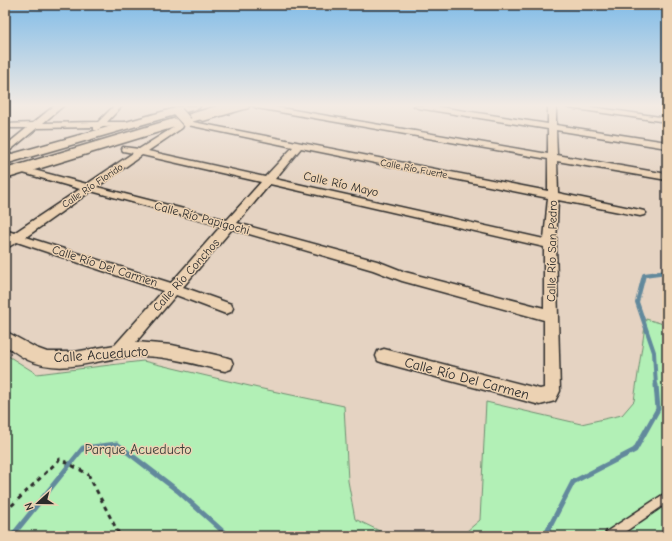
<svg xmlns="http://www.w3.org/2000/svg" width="672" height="541" font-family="'Comic Neue',sans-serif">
<rect width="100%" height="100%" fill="#e5d3c2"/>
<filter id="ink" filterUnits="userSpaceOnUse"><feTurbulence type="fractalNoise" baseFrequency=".025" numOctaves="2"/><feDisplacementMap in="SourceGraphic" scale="8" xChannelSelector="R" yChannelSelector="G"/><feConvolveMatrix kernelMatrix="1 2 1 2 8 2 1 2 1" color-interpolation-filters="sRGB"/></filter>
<g filter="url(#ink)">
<!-- green -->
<path fill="#b2f0b6" stroke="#6e8e70" d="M646,319L667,325V536H461L480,520L486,402L581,424L622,415L634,401Z
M5,354L37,374L143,361L258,388L344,406L348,481L355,519L390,536H5Z"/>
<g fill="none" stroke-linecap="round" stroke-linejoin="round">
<!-- stream-far1 -->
<path stroke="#62899c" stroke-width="4" d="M656,386L654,352L637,302L644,275L667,272"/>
<!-- stream -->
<path stroke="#62899c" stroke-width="5" d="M12,536L83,448L117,444L178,491L228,536
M545,536L573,482L635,450L658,409L656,385"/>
<!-- service casing -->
<g stroke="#2b2b2b" stroke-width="3">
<path id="service" d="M667,492V503L619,536H605L606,532Z"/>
</g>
<!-- minor casing -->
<g stroke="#2b2b2b" stroke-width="3">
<path id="minor" d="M54,106H63L43,123L98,122L114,106H122L107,122H131L135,124L131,126L103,127L97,130H94V127L37,128L8,152L5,153V146L27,128H5V124L33,123Z
M253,106H270L548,154V129L418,108L414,106H433L548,124V106H556V125L667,142V148L556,130L557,155L667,174V180L557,161L558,193L640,210L644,211L646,213L644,215L640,216L558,200L556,244L560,391L555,401L540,405L384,363L378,361L376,356L378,351L384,349L540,389L544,388V320L402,281L373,270L232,229L183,287L231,304L233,308L231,312L226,314L176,295L136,342L172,345L225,357L231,359L233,364L231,369L225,371C197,365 169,356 140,356C102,356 66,377 28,360C20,356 12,350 5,345V331L36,348L47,352H74L115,345L163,291L17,242L5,249V230L14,233L80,189L23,173L21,171L23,169L26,168L87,184L133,153L123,151L122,149L123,147L139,149L179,124L183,126L182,128L148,151L265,177L293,147L188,125L184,123L185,121H188L548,191V159L257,108ZM301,148L548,198L544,239L275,179ZM142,155L261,182L227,220L97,187ZM270,184L544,247V308L405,272L377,261L237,223ZM91,191L221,226L171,283L26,237Z
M565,106H585L667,118V122L569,108Z"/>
</g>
<!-- secondary casing -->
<g stroke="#2b2b2b" stroke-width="3">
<path id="secondary" d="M183,106H200L199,108L5,164V156Z
M232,106H249L248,108L203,121L197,118L199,116Z"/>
</g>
<!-- trunk casing -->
<g stroke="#2b2b2b" stroke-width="3">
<path id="trunk" d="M217,106H236L234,109L5,179V169Z"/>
</g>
<!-- path -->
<path stroke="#2b2b2b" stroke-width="3" stroke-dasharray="4.5 4.5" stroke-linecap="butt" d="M5,512L60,459L88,474L120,536"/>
<!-- service -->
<use href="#service" fill="#ecd2b3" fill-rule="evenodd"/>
<!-- minor -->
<use href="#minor" fill="#ecd2b3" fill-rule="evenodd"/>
<!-- secondary -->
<use href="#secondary" fill="#ecd2b3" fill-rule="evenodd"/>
<!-- trunk -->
<use href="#trunk" fill="#ecd2b3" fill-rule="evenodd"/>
<!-- tertiary-bridge casing -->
<g stroke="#2b2b2b" stroke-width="12" stroke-linecap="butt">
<path id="tertiary-bridge" d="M178,112L187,122"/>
</g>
<!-- tertiary-bridge -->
<use href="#tertiary-bridge" stroke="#ecd2b3" stroke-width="10"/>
</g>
</g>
<!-- sky -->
<linearGradient id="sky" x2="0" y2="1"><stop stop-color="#81bce8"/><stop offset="0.58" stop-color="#f3ebe4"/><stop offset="1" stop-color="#f3ebe4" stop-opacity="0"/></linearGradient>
<rect width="672" height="182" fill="url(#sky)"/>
<g text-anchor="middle" stroke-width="3" stroke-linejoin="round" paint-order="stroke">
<!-- far-street labels -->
<g font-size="10" fill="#2b2b2b" stroke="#ecd2b3">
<text transform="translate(414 168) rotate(11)" y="4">Calle Río Fuerte</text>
<text transform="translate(92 185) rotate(-34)" y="4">Calle Río Florido</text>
</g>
<!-- street labels -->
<g font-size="12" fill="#2b2b2b" stroke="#ecd2b3">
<text transform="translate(341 184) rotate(13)" y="4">Calle Río Mayo</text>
<text transform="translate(202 218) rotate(15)" y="4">Calle Río Papigochi</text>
<text transform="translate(552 251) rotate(-89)" y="4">Calle Río San Pedro</text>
<text transform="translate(105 266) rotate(18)" y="4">Calle Río Del Carmen</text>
<text transform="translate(186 275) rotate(-48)" y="4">Calle Río Conchos</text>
</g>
<!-- near-street labels -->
<g font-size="14" fill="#2b2b2b" stroke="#ecd2b3">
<text transform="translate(101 354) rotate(-4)" y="5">Calle Acueducto</text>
<text transform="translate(467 378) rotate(15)" y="5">Calle Río Del Carmen</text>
</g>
<!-- near-park labels -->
<g font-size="14" fill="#383f39" stroke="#ecd2b3">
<text x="138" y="454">Parque Acueducto</text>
</g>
</g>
<!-- margin -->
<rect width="672" height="541" fill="none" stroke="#ecd2b3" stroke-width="20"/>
<rect x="10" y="10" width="652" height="521" fill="none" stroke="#2b2b2b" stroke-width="1.5" filter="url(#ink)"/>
<!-- north arrow -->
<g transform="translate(38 503) rotate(249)" stroke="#ecd2b3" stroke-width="3" paint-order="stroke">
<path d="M0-3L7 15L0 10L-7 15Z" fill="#2b2b2b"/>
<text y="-6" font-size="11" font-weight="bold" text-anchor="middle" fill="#2b2b2b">N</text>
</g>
</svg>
